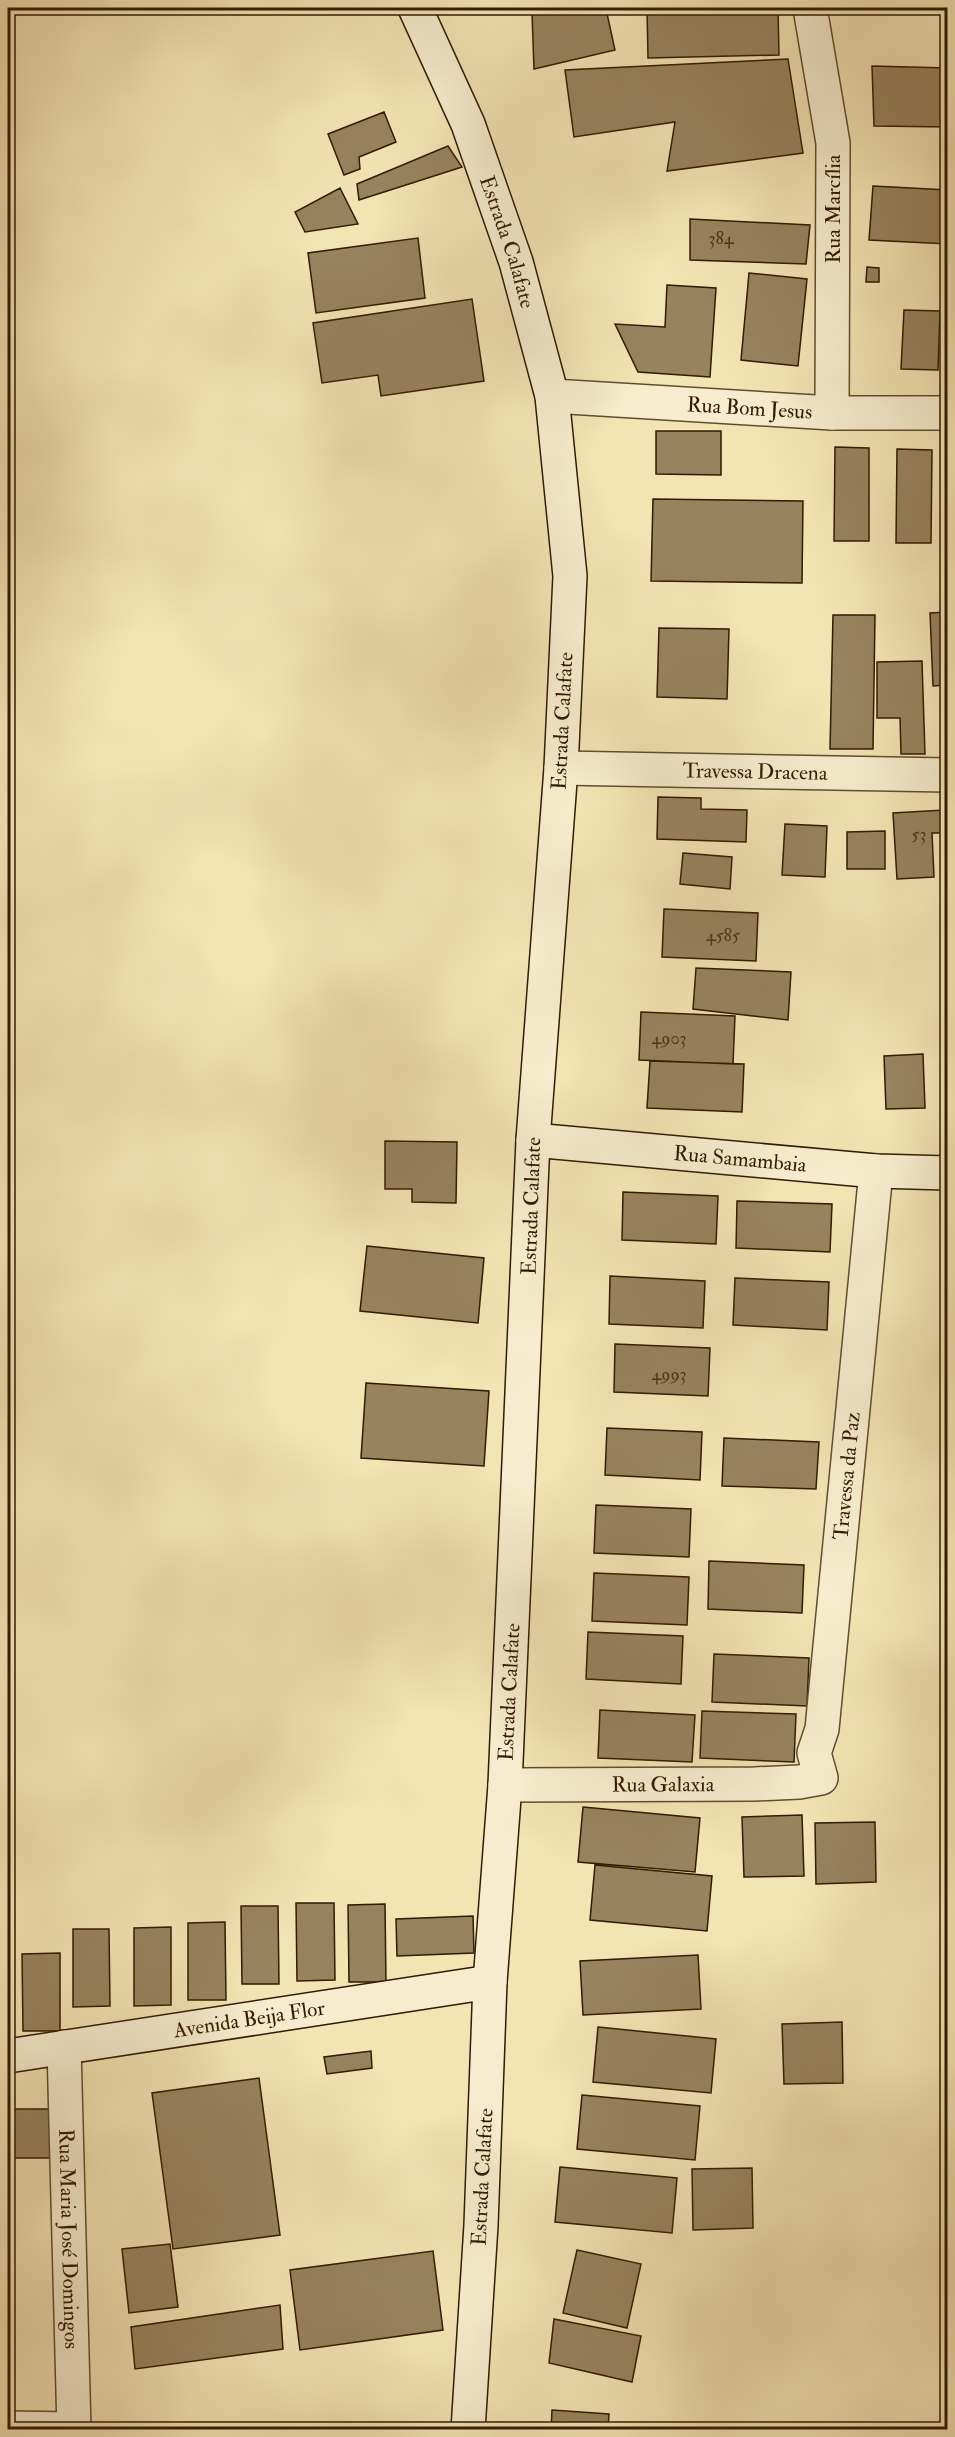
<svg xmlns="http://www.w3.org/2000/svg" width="955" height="2437" font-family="'IM FELL Double Pica',serif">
<rect width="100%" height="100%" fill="#f3e4b4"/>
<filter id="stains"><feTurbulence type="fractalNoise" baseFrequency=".00333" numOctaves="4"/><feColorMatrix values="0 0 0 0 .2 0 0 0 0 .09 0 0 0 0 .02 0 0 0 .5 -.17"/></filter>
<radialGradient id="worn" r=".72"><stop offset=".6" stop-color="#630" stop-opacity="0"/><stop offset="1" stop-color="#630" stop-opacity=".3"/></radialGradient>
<!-- building -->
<path fill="#97835e" stroke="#331a00" stroke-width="1.5" d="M647,8H778L779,55L648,58Z
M606,9L615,50L534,69L532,13Z
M788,59L803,153L667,171L675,122L574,137L565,70Z
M872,66L948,68V127L874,126Z
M384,112L396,142L359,157L360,169L344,175L328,134Z
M448,146L462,167L359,200L357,184Z
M873,186L948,190V244L869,240Z
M340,188L358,224L305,232L295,212Z
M690,219L810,225L806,264L690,260Z
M418,238L425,298L316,313L308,253Z
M867,267L879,268V282H866Z
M749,273L807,279L798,366L741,360Z
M667,285L716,288L710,377L638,372L615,324L665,327Z
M472,299L484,381L381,396L378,375L322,383L313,323Z
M904,310L940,311L938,370L901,369Z
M656,431H721V475L656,474Z
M835,447L869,448V541H834Z
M897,449L932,450L931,543H896Z
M653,499L803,501L802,583L651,581Z
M948,612V685L933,686L930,613Z
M833,615H875L873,749H830Z
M659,628L729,629L727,699L657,697Z
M922,661L925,754H901L900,718H877V662Z
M658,797L701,798V809L747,810L746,842L657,839Z
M944,810L945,833H932L934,877L897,879L893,813Z
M785,824L827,826L825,877L782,875Z
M948,825V885H942Z
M885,831V869H847V832Z
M683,853L732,857L730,889L680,884Z
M664,909L758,913L756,961L662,957Z
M696,968L791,972L788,1020L693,1009Z
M641,1012L735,1016L733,1064L639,1060Z
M923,1054L925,1108L886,1109L884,1056Z
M650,1061L744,1064L742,1112L647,1108Z
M385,1141L457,1142L456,1203L412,1202V1189H385Z
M623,1192L718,1196L716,1244L622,1240Z
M737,1201L832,1204L830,1252L736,1248Z
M367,1246L484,1258L478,1323L360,1311Z
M610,1276L705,1281L703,1328L609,1324Z
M735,1278L829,1282L827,1330L733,1325Z
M615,1344L710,1348L708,1396L614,1392Z
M366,1383L489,1391L484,1466L361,1458Z
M607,1428L702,1432L700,1480L605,1475Z
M724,1438L819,1442L816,1489L722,1486Z
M596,1505L691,1509L689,1557L594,1553Z
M709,1561L804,1565L802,1613L708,1609Z
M594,1573L689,1577L687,1625L592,1621Z
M588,1632L683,1636L681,1684L586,1679Z
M714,1654L809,1658L807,1706L712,1702Z
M600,1710L695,1715L692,1762L598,1758Z
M702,1711L796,1714L794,1762L700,1758Z
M583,1807L700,1818L695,1872L578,1862Z
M802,1815L804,1876L744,1877L742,1817Z
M875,1822L876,1882L816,1884L815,1823Z
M595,1865L712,1876L707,1931L590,1920Z
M296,1903H334L335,1980L297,1981Z
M385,1904L386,1982H349L348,1905Z
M241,1906H278L279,1984H242Z
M473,1916L474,1953L397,1956L396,1919Z
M225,1922L226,2000H188V1923Z
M171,1927V2005L134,2006V1928Z
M73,1929H109L110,2006L73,2007Z
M60,1953V2031H23L22,1954Z
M698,1955L701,2009L583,2015L580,1961Z
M842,2022L843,2083L784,2084L782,2024Z
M598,2027L716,2039L711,2093L593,2082Z
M371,2051L372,2068L327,2074L324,2057Z
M259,2078L280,2235L173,2249L152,2093Z
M582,2095L700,2106L695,2160L577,2149Z
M8,2109H55L54,2158H8Z
M560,2167L677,2178L672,2233L555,2222Z
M752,2168L753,2228L693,2230L692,2169Z
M170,2244L178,2307L129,2313L122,2249Z
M577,2250L641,2264L627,2328L563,2313Z
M433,2251L443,2330L300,2350L290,2270Z
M280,2305L283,2349L135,2369L131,2327Z
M554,2319L641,2336L632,2382L549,2363Z
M552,2410L609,2414L608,2430H551Z"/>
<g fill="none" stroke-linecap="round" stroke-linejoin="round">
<!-- street casing -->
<g stroke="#634c2d" stroke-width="36">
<g id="street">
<path d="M810,8L833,143L832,413"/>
<path id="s1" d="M552,396L832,413H948"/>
<path id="s2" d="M561,768L948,775"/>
<path id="s3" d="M505,1785L754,1784L799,1782L821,1778L814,1753L822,1729L876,1171"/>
<path id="s4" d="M64,2047L74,2430"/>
<path d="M8,2428L74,2429"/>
</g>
</g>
<!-- secondary casing -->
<g stroke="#331a00" stroke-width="36">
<g id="secondary">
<path id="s5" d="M415,8L468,124L516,262L552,396L570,576L561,768L533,1140L505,1785L490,1982L481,2225L468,2430"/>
<path id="s6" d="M533,1140L876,1171L948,1173"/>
<path id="s7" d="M8,2056L490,1982"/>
</g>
</g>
<!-- street -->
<use href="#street" stroke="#f7edce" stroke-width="33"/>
<!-- secondary -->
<use href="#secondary" stroke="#f7edce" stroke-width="33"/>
</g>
<g text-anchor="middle" stroke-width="5" stroke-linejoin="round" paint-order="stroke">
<!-- number labels -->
<g font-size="18" fill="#4c3418">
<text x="721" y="244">384</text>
<text x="919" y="840">53</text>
<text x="723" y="941">4585</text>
<text x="669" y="1044">4903</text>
<text x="669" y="1380">4993</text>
</g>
<!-- street labels -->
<g font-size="21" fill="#331a00" stroke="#f7edce">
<text transform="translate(833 209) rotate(-90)" y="7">Rua Marcília</text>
<text dy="7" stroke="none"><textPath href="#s5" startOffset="252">Estrada Calafate</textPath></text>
<text dy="7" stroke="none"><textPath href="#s1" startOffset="198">Rua Bom Jesus</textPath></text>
<text transform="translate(562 721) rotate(-87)" y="7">Estrada Calafate</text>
<text dy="7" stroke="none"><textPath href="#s2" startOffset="194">Travessa Dracena</textPath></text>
<text dy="7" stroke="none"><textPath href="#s6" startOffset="208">Rua Samambaia</textPath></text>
<text transform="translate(531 1206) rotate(-88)" y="7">Estrada Calafate</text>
<text dy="7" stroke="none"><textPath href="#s3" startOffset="622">Travessa da Paz</textPath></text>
<text transform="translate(509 1692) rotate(-87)" y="7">Estrada Calafate</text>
<text dy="7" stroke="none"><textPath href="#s3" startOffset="158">Rua Galaxia</textPath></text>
<text dy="7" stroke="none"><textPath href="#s7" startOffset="244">Avenida Beija Flor</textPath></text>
<text transform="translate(482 2177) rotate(-87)" y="7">Estrada Calafate</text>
<text dy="7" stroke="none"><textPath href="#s4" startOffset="192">Rua Maria José Domingos</textPath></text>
</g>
</g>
<!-- margin -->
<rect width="955" height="2437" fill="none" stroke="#f3e4b4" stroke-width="30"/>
<rect x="9" y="9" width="937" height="2419" fill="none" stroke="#331a00" stroke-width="3"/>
<rect x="15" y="15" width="925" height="2407" fill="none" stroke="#331a00" stroke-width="1.5"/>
<rect width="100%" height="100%" filter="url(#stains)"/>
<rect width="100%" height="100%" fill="url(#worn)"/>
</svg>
